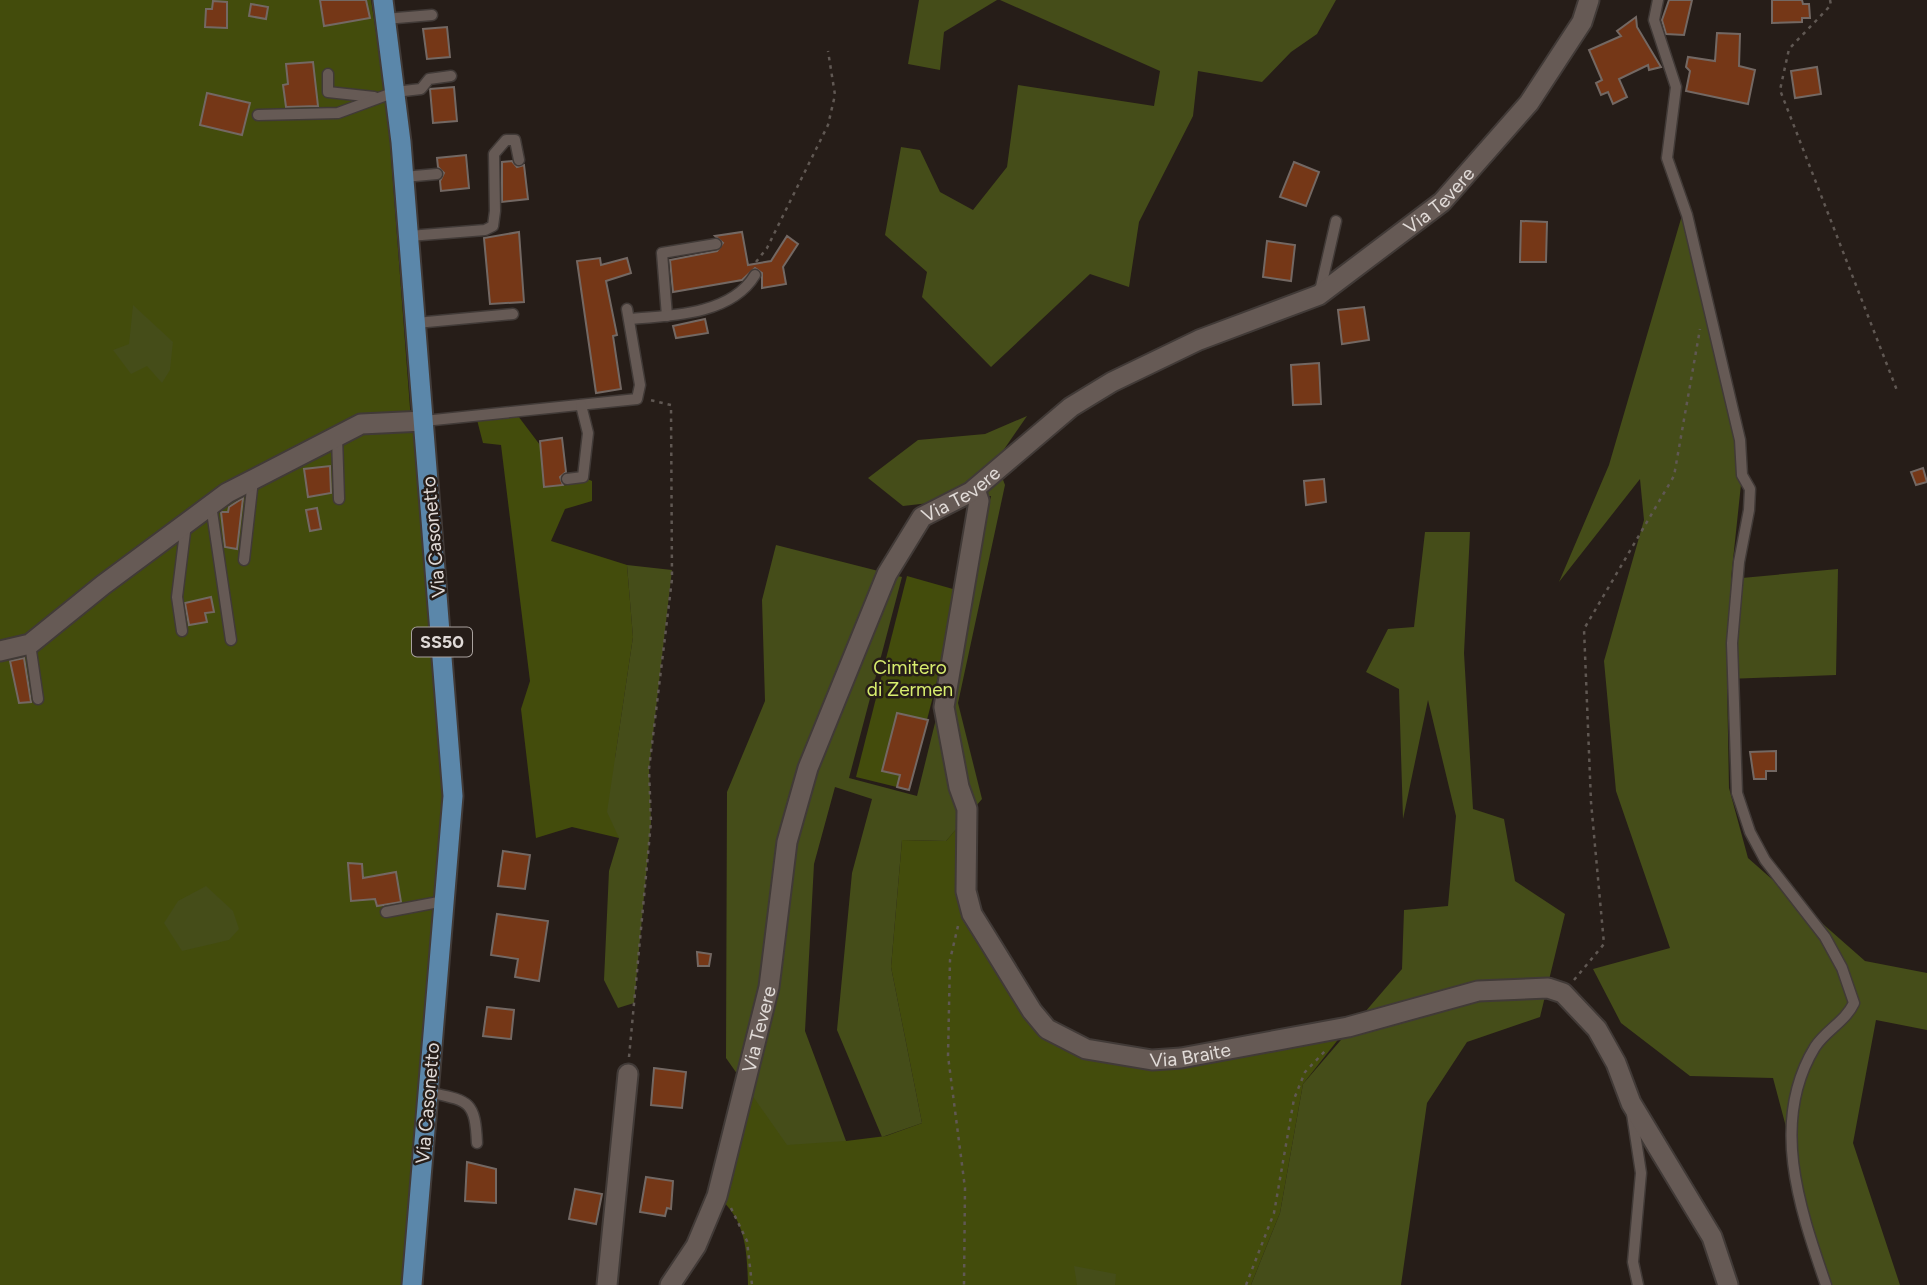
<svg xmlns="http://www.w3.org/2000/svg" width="1927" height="1285" font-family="Figtree,sans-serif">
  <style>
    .green { fill: #434c0c }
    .forest { fill: #454d19 }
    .building { fill: #753717; stroke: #736863; stroke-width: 2 }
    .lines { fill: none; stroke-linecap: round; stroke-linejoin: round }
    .service-casing { stroke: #413a37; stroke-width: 13 }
    .minor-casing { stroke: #413a37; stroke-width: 23 }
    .secondary-casing { stroke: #413a37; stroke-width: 23 }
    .primary-casing { stroke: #413a37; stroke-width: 23 }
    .path { stroke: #605853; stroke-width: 2.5; stroke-dasharray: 3.5 5; stroke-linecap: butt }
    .service { stroke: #665a55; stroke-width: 10 }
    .minor { stroke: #665a55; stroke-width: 19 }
    .secondary { stroke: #665a55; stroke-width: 19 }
    .primary { stroke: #5b87aa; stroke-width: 19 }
    .labels { text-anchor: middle; stroke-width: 5; stroke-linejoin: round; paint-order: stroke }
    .shield { fill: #261d18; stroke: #a9a29e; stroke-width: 2 }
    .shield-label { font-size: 18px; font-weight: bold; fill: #e1dbd8 }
    .street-label { font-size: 19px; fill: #e1dbd8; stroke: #261d18 }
    .park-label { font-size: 19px; fill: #d8ed6e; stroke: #261d18 }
  </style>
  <rect width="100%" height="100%" fill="#261d18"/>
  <g class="green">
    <polygon points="0,0 371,0 387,103 411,421 424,421 448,794 433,912 403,1285 0,1285"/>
    <polygon points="515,412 540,445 544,487 567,485 567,479 583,477 592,481 592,501 565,509 551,541 627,565 633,637 615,759 619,838 572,827 536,838 521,709 530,681 501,445 483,443 476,416"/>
    <polygon points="907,576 960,591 909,790 856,777"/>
    <path d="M967,816l-1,75 81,138 105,31 196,-33 -45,57 -23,129 -29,72h-503c-1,-36 -2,-65 -31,-89l28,-113 101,58 40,-5 36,-13 -31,-156 11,-127 44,1z"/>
  </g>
  <g class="forest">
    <polygon points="919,0 997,0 944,32 940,70 908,64"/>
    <polygon points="1000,0 1336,0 1317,34 1291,52 1262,82 1198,71 1193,116 1139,222 1129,287 1090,274 991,367 922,297 927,272 885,235 901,147 920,150 940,192 973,210 1007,167 1018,85 1154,106 1160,71"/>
    <polygon points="1685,205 1744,456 1731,579 1838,569 1836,675 1727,679 1729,788 1748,858 1865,961 1927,973 1927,1030 1876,1020 1853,1143 1900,1285 1828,1285 1773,1078 1690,1076 1621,1023 1593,969 1670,948 1616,791 1604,661 1644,520 1640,479 1559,582 1609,465"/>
    <polygon points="133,305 173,342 170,370 162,383 147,366 131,374 113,350 129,344"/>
    <polygon points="1027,416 996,461 1005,485 958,703 982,799 946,841 902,840 891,967 922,1123 882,1137 837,1030 852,873 872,799 835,787 814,864 805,1031 846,1141 787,1145 726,1058 727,792 765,701 762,600 776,545 902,577 849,778 917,796 991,496 903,506 868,478 918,440 985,434"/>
    <polygon points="1425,532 1470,532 1464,653 1473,809 1504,819 1515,881 1565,914 1540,1017 1467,1042 1427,1103 1401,1285 1251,1285 1280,1213 1303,1084 1402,969 1404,910 1448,906 1456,816 1428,700 1403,819 1399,689 1366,672 1388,629 1414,627"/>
    <polygon points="627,565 672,570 649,769 651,822 634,1003 618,1008 604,980 609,871 619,838 607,812 633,637"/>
    <polygon points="206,886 233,911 239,929 229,940 182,951 164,923 178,901"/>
    <polygon points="1074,1266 1116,1274 1115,1285 1077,1285"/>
  </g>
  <g class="building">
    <polygon points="320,0 366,0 370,18 324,26"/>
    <polygon points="1669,0 1692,0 1684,35 1666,34 1662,20"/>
    <polygon points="1772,0 1802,0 1803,4 1809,4 1810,18 1802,18 1802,22 1772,23"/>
    <polygon points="213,1 227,2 227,28 205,27 206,9 212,9"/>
    <polygon points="251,4 268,7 266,19 249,16"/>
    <polygon points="1636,17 1637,27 1661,67 1649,70 1648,65 1619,79 1627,97 1613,104 1608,92 1601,95 1596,83 1602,80 1589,50 1621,36 1617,31"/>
    <polygon points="447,27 450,57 427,59 423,29"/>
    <polygon points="1717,33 1740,34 1739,66 1755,70 1748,104 1686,91 1690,71 1686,67 1688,57 1715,61"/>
    <polygon points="313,62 318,106 286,107 283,85 288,84 286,64"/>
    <polygon points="1817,67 1821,94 1795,98 1791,71"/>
    <polygon points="454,87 457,121 433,123 430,89"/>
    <polygon points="207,93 250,103 242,135 200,125"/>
    <polygon points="466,155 469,188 441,191 440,181 444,173 438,167 437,158"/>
    <polygon points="512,161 517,167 524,165 528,199 502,202 502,162"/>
    <polygon points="1294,162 1319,172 1306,206 1280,197"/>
    <polygon points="1521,221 1547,222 1546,262 1520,262"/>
    <polygon points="519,232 524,302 490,304 484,238"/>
    <polygon points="742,232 748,265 771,261 787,236 798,244 783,267 786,284 762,288 762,273 755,268 742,280 673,292 670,260 717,251 723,243 715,236"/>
    <polygon points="1267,241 1295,245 1291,281 1263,277"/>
    <polygon points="600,258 601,265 627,258 631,273 606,281 617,335 613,336 621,389 596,393 577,261"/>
    <polygon points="1364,307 1369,340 1342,344 1338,310"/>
    <polygon points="705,319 708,333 676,338 673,326"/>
    <polygon points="1319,363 1321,404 1293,405 1291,365"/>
    <polygon points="562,438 566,472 560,477 563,485 544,487 540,441"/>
    <polygon points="330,466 331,493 308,497 304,469"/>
    <polygon points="1923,468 1927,482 1916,485 1911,472"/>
    <polygon points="1324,479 1326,502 1306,505 1304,481"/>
    <polygon points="243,498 237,549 225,547 221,512 228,512 229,507"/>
    <polygon points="317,508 321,529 310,531 306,510"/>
    <polygon points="211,597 214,612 205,613 207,622 189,625 185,603"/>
    <polygon points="24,658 31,702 19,703 10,661"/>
    <polygon points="897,713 928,720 909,790 897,787 900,775 882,771"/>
    <polygon points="1776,751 1776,771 1766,771 1766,779 1754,779 1750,752"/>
    <polygon points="503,851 530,855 525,889 498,886"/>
    <polygon points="348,863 362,864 363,878 396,872 401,902 377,906 375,899 351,901"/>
    <polygon points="497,914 548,921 539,981 515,977 518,959 491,955"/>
    <polygon points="697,952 711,954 709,966 698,966"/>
    <polygon points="487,1007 514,1010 511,1039 483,1036"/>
    <polygon points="654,1068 686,1072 682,1108 651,1105"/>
    <polygon points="467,1162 496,1169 496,1203 465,1201"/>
    <polygon points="646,1177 673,1181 671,1209 667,1208 665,1216 640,1212"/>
    <polygon points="575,1189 602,1194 596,1224 569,1219"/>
  </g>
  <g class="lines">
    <g class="service-casing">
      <g id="service">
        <path d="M1658,0l-4,20 22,67 -9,71 20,57 53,225 2,35 8,14 -1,21 -10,52 -7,81 5,150 13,39 15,28 60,77 17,31 12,35c-9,19 -28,27 -39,44 -46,75 -15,162 11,238"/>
        <polyline points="385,19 432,15"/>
        <polyline points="328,74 328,92 374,97"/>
        <polyline points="258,115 338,113 395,92 421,89 429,79 451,76"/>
        <polyline points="404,177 437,174"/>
        <polyline points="409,236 485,230 493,226 495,211 494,154 506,140 515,140 519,160"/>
        <polyline points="1320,291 1336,221"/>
        <polyline points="667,316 662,253 716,244"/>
        <path d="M629,319c41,-3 102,-4 126,-44"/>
        <polyline points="416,323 513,314"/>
        <polyline points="424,421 637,399 640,385 627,309"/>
        <polyline points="337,437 339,499"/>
        <polyline points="567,479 583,477 588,433 581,405"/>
        <polyline points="211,505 231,640"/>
        <polyline points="244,560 253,480"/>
        <polyline points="182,631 177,597 186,524"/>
        <polyline points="30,644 38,699"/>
        <polyline points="386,912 444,901"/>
        <path d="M428,1092c41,9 47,8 49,51"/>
        <polyline points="1632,1114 1641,1173 1633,1262 1638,1285"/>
      </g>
    </g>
    <g class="minor-casing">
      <g id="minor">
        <path id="s1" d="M975,489l4,12 -35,206 15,80 8,22 -1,82 6,23 15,24 45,73 15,18 39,20 66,11 29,-2 167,-31 130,-36 70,-3 15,5 34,36 19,34 15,40 81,134 16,48"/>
        <polyline points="0,651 30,644 103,585 227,493 361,424 424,421"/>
        <polyline points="607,1285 628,1074"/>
      </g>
    </g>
    <g class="secondary-casing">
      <g id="secondary">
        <path id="s2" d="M670,1285l26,-39 21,-50 52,-209 18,-145 21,-74 79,-194 35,-57 49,-25 100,-85 41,-25 87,-42 120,-45 123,-93 87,-99 53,-81 7,-22"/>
      </g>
    </g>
    <g class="primary-casing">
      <polyline id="primary" points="383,0 401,142 453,796 412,1285"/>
    </g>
    <g class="path">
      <polyline points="1830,0 1831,5 1789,49 1780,90 1898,393"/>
      <polyline points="756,262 767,248 828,125 835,95 828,51"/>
      <polyline points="958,926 950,960 948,1056 965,1188 964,1285"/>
      <polyline points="1574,980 1604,944 1591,802 1584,629 1674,476 1700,329"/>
      <polyline points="629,1057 651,822 649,769 672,579 671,405 650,400"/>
      <polyline points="731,1208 747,1241 752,1285"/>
      <polyline points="1246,1285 1274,1213 1294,1099 1305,1072 1326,1050"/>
    </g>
    <use href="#service" class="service"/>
    <use href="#minor" class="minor"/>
    <use href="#secondary" class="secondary"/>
    <use href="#primary" class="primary"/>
  </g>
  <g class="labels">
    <rect class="shield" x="412" y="627.5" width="60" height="29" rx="5"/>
    <g class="shield-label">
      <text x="442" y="648">SS50</text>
    </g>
    <g class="street-label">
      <text dy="7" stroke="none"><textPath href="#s2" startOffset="1428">Via Tevere</textPath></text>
      <text dy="7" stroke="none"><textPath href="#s2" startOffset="861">Via Tevere</textPath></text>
      <text transform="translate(433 537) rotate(-95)" y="7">Via Casonetto</text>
      <text dy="7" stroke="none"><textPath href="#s2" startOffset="273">Via Tevere</textPath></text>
      <text dy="7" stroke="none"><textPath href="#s1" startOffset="719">Via Braite</textPath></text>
      <text transform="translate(427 1103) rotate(-85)" y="7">Via Casonetto</text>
    </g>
    <g class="park-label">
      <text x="910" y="674">Cimitero<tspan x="910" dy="22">di Zermen</tspan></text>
    </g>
  </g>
</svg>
